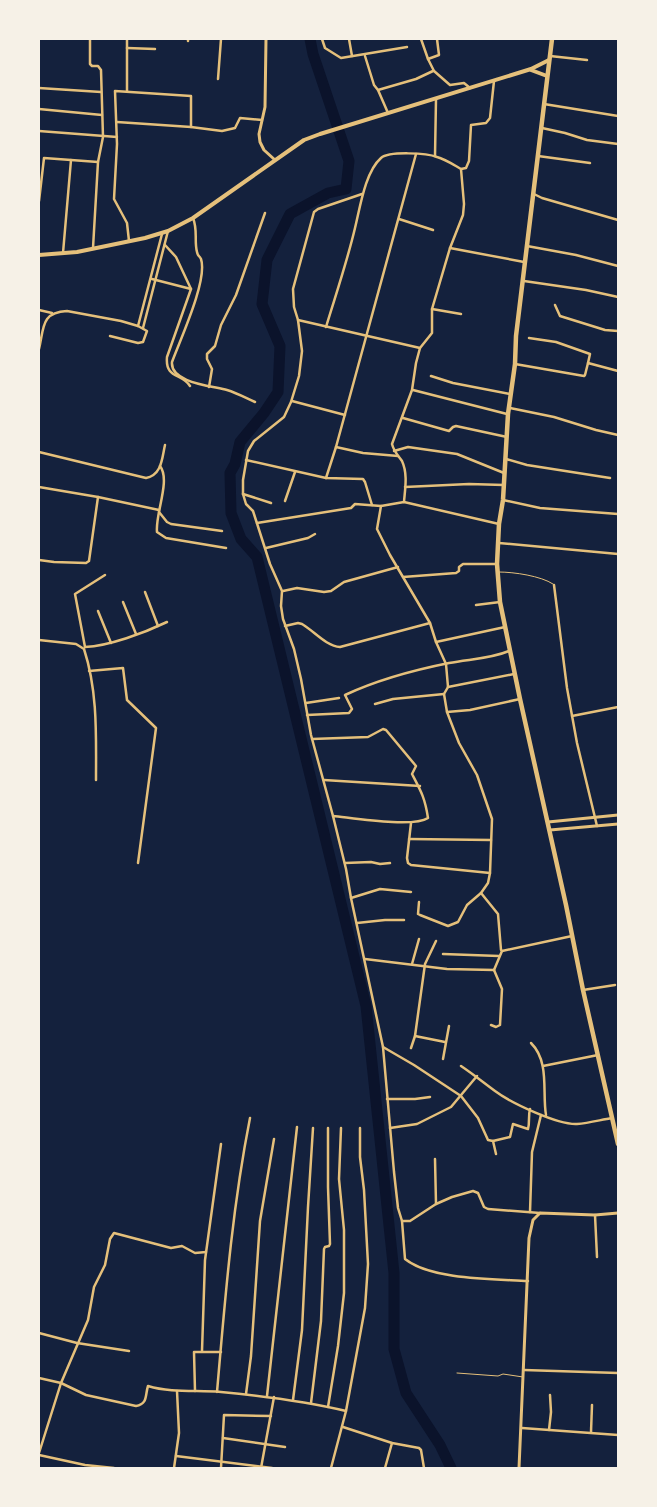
<svg xmlns="http://www.w3.org/2000/svg" width="657" height="1507" font-family="Inter,sans-serif">
  <style>
    .lines { fill: none; stroke-linecap: round; stroke-linejoin: round }
    .river { stroke: #0b132b; stroke-width: 11 }
    .service { stroke: #e5c07b; stroke-width: 1 }
    .minor { stroke: #e5c07b; stroke-width: 2.5 }
    .tertiary { stroke: #e5c07b; stroke-width: 3 }
    .secondary { stroke: #e5c07b; stroke-width: 4 }
    .trunk { stroke: #e5c07b; stroke-width: 4.5 }
  </style>
  <rect width="100%" height="100%" fill="#14213d"/>
  <g class="lines">
    <polyline class="river" points="310,39 313,54 349,161 346,189 328,193 290,214 267,260 262,304 280,346 278,392 264,413 240,442 235,464 230,473 231,513 241,539 257,557 366,1006 394,1273 394,1349 406,1393 440,1445 451,1468"/>
    <g class="service">
      <path d="M499,572c15,0 42,4 54,12"/>
      <polyline points="457,1373 498,1376 503,1374 523,1377"/>
    </g>
    <g class="minor">
      <polyline points="90,39 90,64 92,66 98,66 101,70 103,137 98,162 93,248"/>
      <polyline points="127,39 127,91"/>
      <polyline points="188,39 188,41"/>
      <polyline points="322,39 325,48 341,58 407,47"/>
      <polyline points="349,39 352,56"/>
      <polyline points="421,39 428,59 434,71 450,85 464,83 470,88"/>
      <polyline points="127,48 155,49"/>
      <polyline points="365,56 374,85 378,90 388,113"/>
      <polyline points="550,56 587,60"/>
      <polyline points="428,59 439,55 437,39"/>
      <polyline points="218,79 221,39"/>
      <polyline points="39,88 101,92"/>
      <polyline points="378,90 416,79 433,71"/>
      <polyline points="544,104 618,116"/>
      <polyline points="39,109 102,115"/>
      <polyline points="117,122 191,127 222,131 235,128 240,118 262,120"/>
      <polyline points="542,128 565,133 587,140 618,144"/>
      <polyline points="39,131 117,137"/>
      <polyline points="435,156 436,99"/>
      <polyline points="538,156 590,163"/>
      <polyline points="461,169 466,168 469,161 471,125 486,123 490,118 494,81"/>
      <polyline points="534,194 542,198 618,220"/>
      <polyline points="39,201 44,158 98,162"/>
      <path d="M193,218c5,12 1,23 4,34 1,5 2,3 4,7 7,21 -21,81 -29,103 -2,21 41,24 55,28 10,3 19,8 28,12"/>
      <polyline points="399,219 433,230"/>
      <polyline points="129,241 127,223 114,199 117,144 115,91 191,96 191,127"/>
      <path d="M165,245l11,12 15,32 -24,68c-2,22 15,16 23,29"/>
      <polyline points="527,246 576,255 618,266"/>
      <polyline points="450,248 524,262"/>
      <polyline points="63,253 71,160"/>
      <polyline points="152,279 191,289"/>
      <polyline points="524,281 586,290 618,297"/>
      <polyline points="555,305 560,316 605,330 618,331"/>
      <polyline points="432,309 461,314"/>
      <polyline points="39,310 52,313"/>
      <polyline points="298,320 420,348"/>
      <polyline points="138,326 162,234"/>
      <path d="M326,327c10,-33 21,-65 29,-99 5,-20 10,-56 26,-70 8,-7 46,-5 56,-1 8,2 17,8 24,12l3,35 -1,11 -13,33 -18,61v24l-12,15 -4,15 -4,27 -20,54c2,8 6,11 10,17 6,13 3,28 2,41"/>
      <polyline points="143,328 168,231"/>
      <polyline points="529,338 556,342 590,354 588,363"/>
      <path d="M39,349c5,-21 2,-37 28,-38l54,10 17,5 9,5 -4,11 -5,1 -28,-7"/>
      <polyline points="515,364 584,376 585,375 588,363 618,371"/>
      <polyline points="431,376 453,383 510,394"/>
      <polyline points="209,387 212,369 207,359 207,354 215,346 221,325 236,295 265,213"/>
      <polyline points="413,390 507,414"/>
      <polyline points="292,401 345,415"/>
      <polyline points="510,408 554,417 596,430 618,435"/>
      <polyline points="403,418 449,431 453,427 456,426 507,437"/>
      <polyline points="336,447 363,453 398,456"/>
      <polyline points="394,451 408,447 457,454 504,473"/>
      <path d="M39,452l107,26c16,-3 16,-20 19,-33"/>
      <polyline points="506,459 527,465 610,478"/>
      <polyline points="246,460 326,478 363,479 365,482 372,505"/>
      <path d="M160,466c11,14 -5,48 -3,66l9,6 60,10"/>
      <polyline points="326,478 336,447 416,154"/>
      <polyline points="39,487 98,497 159,510"/>
      <polyline points="405,487 469,484 504,485"/>
      <polyline points="243,494 271,503"/>
      <polyline points="503,500 540,508 618,514"/>
      <polyline points="285,501 295,472"/>
      <polyline points="381,506 377,529 390,555 430,623 436,642 446,664 448,687 444,694 447,712 459,743 477,775 492,819 490,873 488,883 481,893 467,905 458,922 448,926 420,915 418,914 419,902"/>
      <polyline points="159,512 167,522 171,524 222,531"/>
      <polyline points="257,523 351,508 355,504 381,506 404,502 499,524"/>
      <polyline points="499,543 618,554"/>
      <polyline points="266,548 308,538 315,534"/>
      <polyline points="39,560 54,562 86,563 89,561 98,497"/>
      <polyline points="403,577 456,573 459,571 459,567 463,564 496,564"/>
      <polyline points="554,585 567,688 577,743 597,826"/>
      <polyline points="283,591 297,588 324,592 331,591 344,582 398,567"/>
      <polyline points="145,592 158,626"/>
      <polyline points="123,602 136,634"/>
      <polyline points="476,605 500,602"/>
      <polyline points="98,611 111,643"/>
      <path d="M285,626l13,-3 4,1c12,7 24,22 38,23l90,-24"/>
      <path d="M39,640l37,4 8,5c14,43 12,88 12,131"/>
      <polyline points="436,642 505,627"/>
      <polyline points="85,647 75,594 105,575"/>
      <path d="M85,647c24,-1 59,-14 82,-25"/>
      <polyline points="89,671 123,668 127,700 156,728 138,863"/>
      <polyline points="448,687 514,674"/>
      <polyline points="306,703 339,698"/>
      <polyline points="375,704 393,699 444,694"/>
      <polyline points="447,712 470,710 520,699"/>
      <path d="M307,715l42,-2 3,-4 -7,-14c32,-15 69,-25 104,-32 20,-4 41,-4 60,-12"/>
      <polyline points="572,716 618,707"/>
      <path d="M312,739l56,-2 15,-8 3,1 30,36 -4,8c9,17 13,24 16,44 -15,10 -75,0 -95,-2l13,53 5,29 32,149 11,125 4,36 4,13 3,38c26,21 90,20 123,22"/>
      <polyline points="324,780 420,786"/>
      <polyline points="333,816 311,735 301,679 294,649 283,619 281,606 282,591 270,564 253,511 246,504 243,494 243,480 248,451 254,441 284,417 291,402 299,376 302,351 298,320 294,307 293,289 314,212 318,209 362,194"/>
      <polyline points="411,823 407,858 408,863 411,865 490,873"/>
      <polyline points="409,839 491,840"/>
      <polyline points="345,863 371,862 380,864 390,863"/>
      <polyline points="481,893 498,914 501,950"/>
      <polyline points="351,898 380,889 411,892"/>
      <polyline points="357,923 385,920 404,920"/>
      <polyline points="502,951 572,936"/>
      <polyline points="443,954 499,956"/>
      <polyline points="365,959 447,969 494,970"/>
      <polyline points="412,964 419,939"/>
      <polyline points="494,970 502,951"/>
      <polyline points="583,990 615,985"/>
      <polyline points="491,1025 496,1027 500,1025 502,989 494,970"/>
      <polyline points="415,1036 445,1042"/>
      <path d="M531,1043c19,19 11,49 15,72"/>
      <polyline points="383,1047 414,1065 461,1096 478,1118 488,1140 493,1141 496,1154"/>
      <polyline points="411,1048 415,1036 425,964 436,941"/>
      <polyline points="443,1059 449,1026"/>
      <path d="M461,1066c12,8 23,17 34,25 16,12 63,34 82,33 12,-1 23,-4 35,-6"/>
      <polyline points="543,1066 598,1055"/>
      <polyline points="387,1099 415,1099 430,1097"/>
      <polyline points="390,1128 417,1124 451,1107 477,1076"/>
      <path d="M493,1141l17,-4 3,-13 15,5c2,-7 0,-13 2,-20"/>
      <polyline points="435,1159 436,1204"/>
      <polyline points="530,1212 532,1152 541,1115"/>
      <polyline points="595,1215 597,1257"/>
      <polyline points="402,1221 410,1221 436,1204 452,1197 473,1191 478,1193 484,1207 488,1209 540,1213"/>
      <polyline points="39,1333 77,1343 129,1351"/>
      <polyline points="202,1351 205,1260 221,1144"/>
      <polyline points="524,1370 618,1373"/>
      <path d="M39,1378l22,5 25,12 50,11c12,-2 9,-11 12,-20 23,7 49,4 73,6 42,4 83,9 125,19"/>
      <polyline points="195,1391 194,1352 221,1352"/>
      <path d="M217,1392c8,-92 15,-183 33,-274"/>
      <polyline points="246,1394 251,1356 260,1221 274,1139"/>
      <polyline points="267,1396 297,1127"/>
      <polyline points="293,1400 302,1330 308,1207 313,1128"/>
      <polyline points="311,1403 321,1321 324,1249 325,1247 329,1246 330,1244 328,1187 328,1128"/>
      <polyline points="328,1407 338,1346 344,1293 344,1230 339,1179 341,1128"/>
      <polyline points="343,1427 392,1443 419,1448 421,1450 424,1468"/>
      <polyline points="522,1428 618,1435"/>
      <polyline points="549,1430 551,1412 550,1395"/>
      <polyline points="591,1432 592,1405"/>
      <polyline points="223,1438 285,1447"/>
      <polyline points="39,1453 61,1383 88,1320 94,1287 105,1265 110,1239 114,1233 171,1248 182,1246 195,1253 206,1252"/>
      <polyline points="39,1455 85,1465 114,1468"/>
      <polyline points="176,1456 272,1468"/>
      <polyline points="174,1468 179,1433 177,1391"/>
      <polyline points="221,1468 224,1415 271,1416"/>
      <polyline points="261,1468 274,1397"/>
      <polyline points="331,1468 346,1411 365,1308 368,1264 364,1190 360,1157 360,1128"/>
      <polyline points="385,1468 392,1443"/>
    </g>
    <g class="tertiary">
      <polyline points="266,39 265,107 259,134 260,142 264,150 275,160"/>
      <polyline points="548,822 618,815"/>
      <polyline points="550,830 618,824"/>
      <polyline points="519,1468 529,1238 533,1220 540,1213 595,1215 618,1213"/>
    </g>
    <g class="secondary">
      <polyline points="531,70 547,76"/>
      <polyline points="39,255 77,252 145,238 168,231 193,218 304,140 320,134 531,69 549,60"/>
    </g>
    <polyline class="trunk" points="552,39 516,336 515,364 508,414 503,500 499,524 497,564 500,602 520,699 566,905 583,990 618,1144"/>
  </g>
  <rect width="657" height="1507" fill="none" stroke="#f6f1e7" stroke-width="80"/>
</svg>
